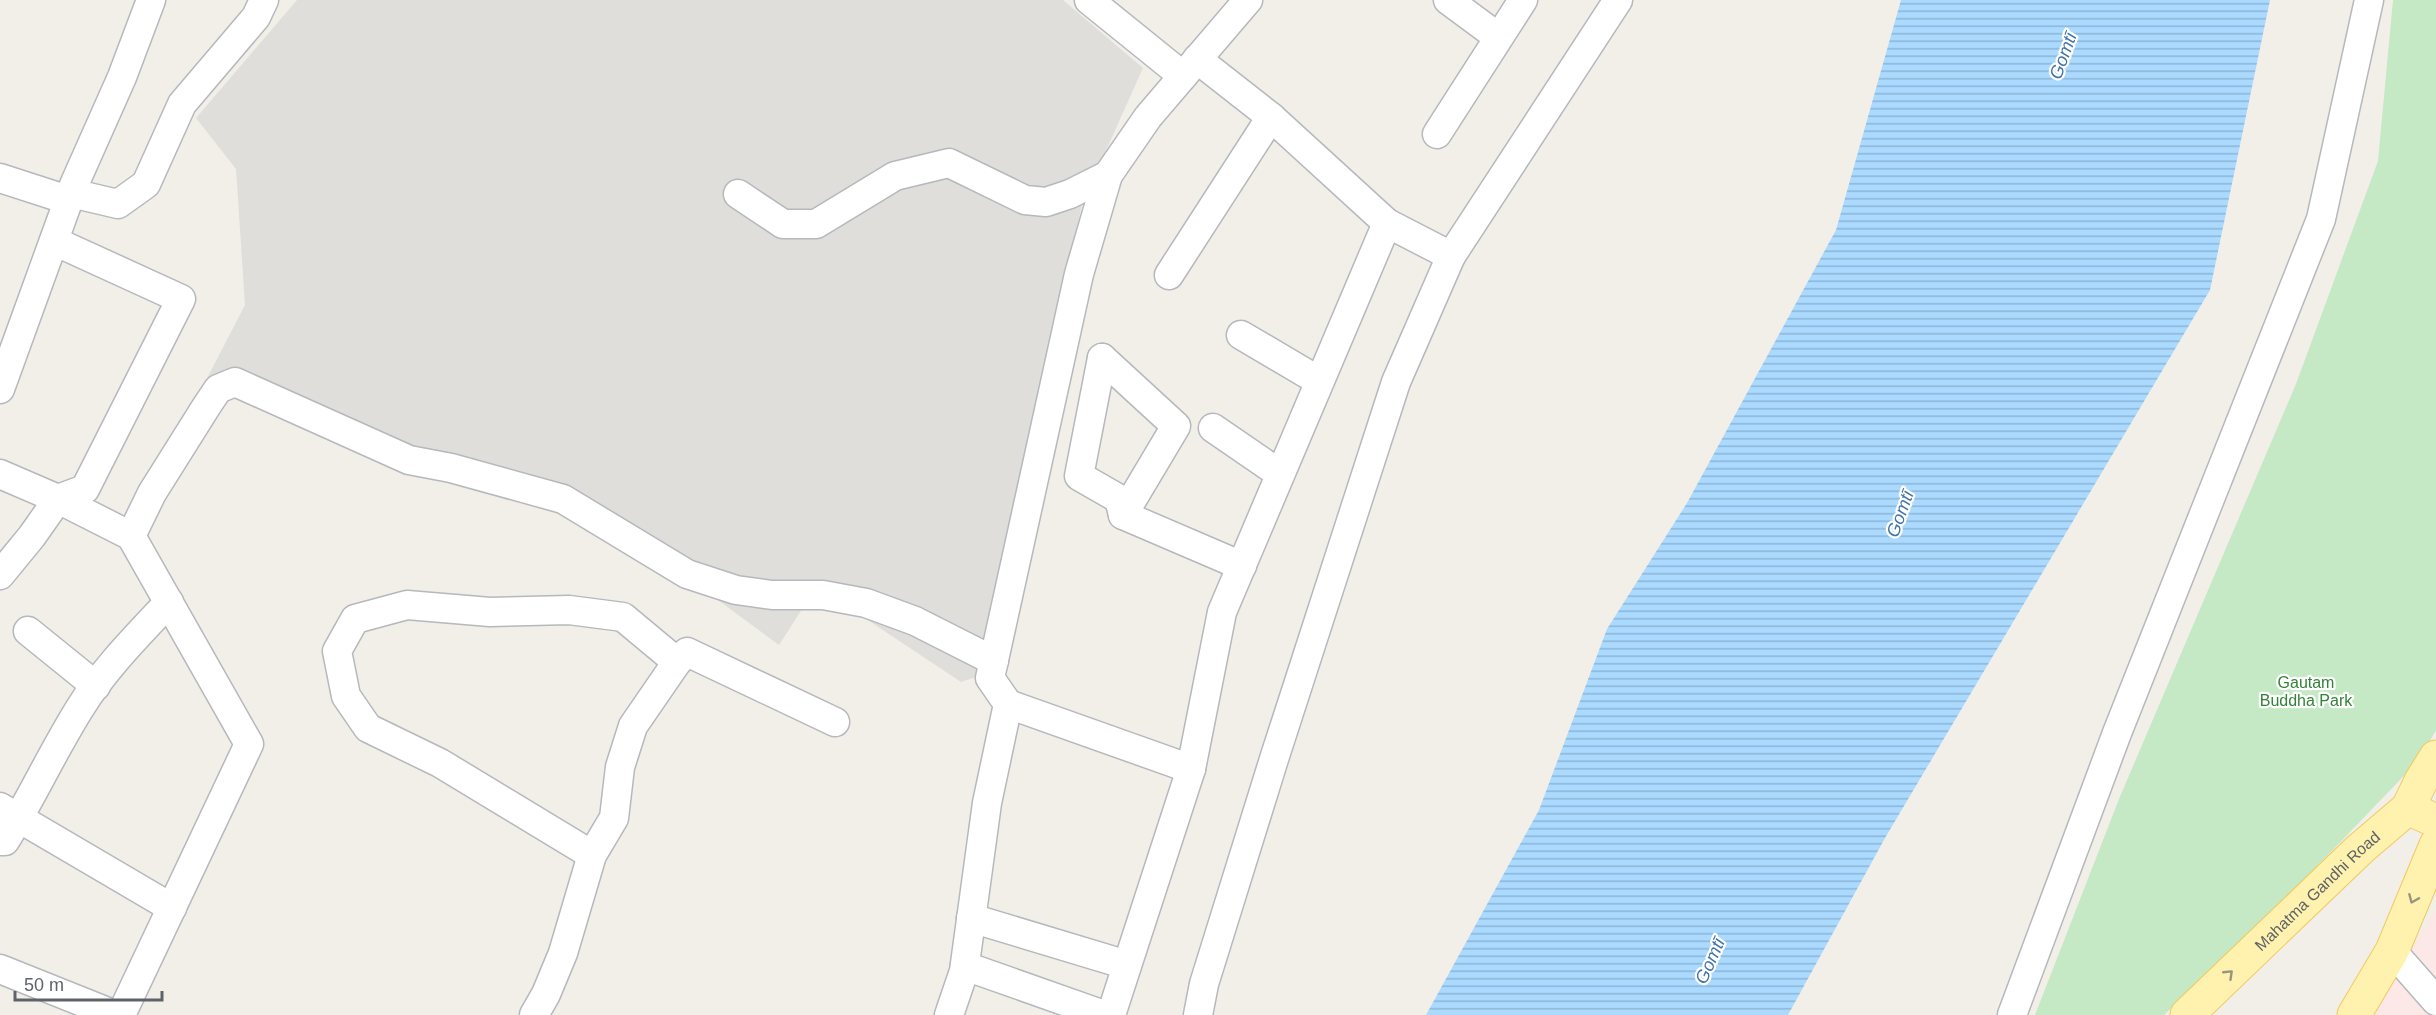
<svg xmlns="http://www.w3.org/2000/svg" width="2436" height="1015" font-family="Arial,sans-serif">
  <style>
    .industrial { fill: #e0deda }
    .medical { fill: #fce8e6 }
    .park { fill: #c5e8c5 }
    .water { fill: url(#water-rules) }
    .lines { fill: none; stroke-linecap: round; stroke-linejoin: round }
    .minor-casing { stroke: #b5b8bc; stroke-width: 31 }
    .major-casing { stroke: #f2c960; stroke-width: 35 }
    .minor { stroke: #fff; stroke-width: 28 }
    .major { stroke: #fff2af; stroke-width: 33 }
    .oneway { stroke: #979581 }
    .labels { text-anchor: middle; stroke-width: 4.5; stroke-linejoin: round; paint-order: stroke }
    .park-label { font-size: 16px; fill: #348238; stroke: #fff }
    .street-label { font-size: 16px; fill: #5f6368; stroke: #fff }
    .water-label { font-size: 18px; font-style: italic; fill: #4174aa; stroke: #fff }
  </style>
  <defs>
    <pattern id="water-rules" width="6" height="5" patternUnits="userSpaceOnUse" patternTransform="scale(1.5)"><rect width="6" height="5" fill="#aadaff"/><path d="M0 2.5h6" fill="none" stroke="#8eb4d2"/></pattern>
  </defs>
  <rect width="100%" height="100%" fill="#f1efe8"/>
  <polygon class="industrial" points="297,0 1063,0 1143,68 1082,204 982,675 961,682 830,595 815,589 779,645 657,555 558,505 268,394 202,388 245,305 236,169 196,118"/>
  <polygon class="medical" points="2436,911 2436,1015 2365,1015 2382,990"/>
  <polygon class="park" points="2393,0 2436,0 2436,730 2419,760 2282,903 2164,1015 2035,1015 2119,799 2296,384 2378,161"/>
  <polygon class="water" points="1901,0 2270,0 2210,290 1885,838 1788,1015 1426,1015 1539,810 1607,629 1687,503 1836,230"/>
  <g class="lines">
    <g class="minor-casing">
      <g id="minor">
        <polyline points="1089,0 1183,76"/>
        <polyline points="1448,0 1498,37"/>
        <polyline points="1437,134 1523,0"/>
        <polyline points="0,178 68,200"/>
        <polyline points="71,193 118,204 146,184 182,104 256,17 264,0"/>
        <polyline points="738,194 783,224 816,224 895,176 949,163 1025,200 1046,202 1070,194 1108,175"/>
        <polyline points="1451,256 1618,0"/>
        <polyline points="1169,275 1271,117"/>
        <polyline points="1241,335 1319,381"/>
        <polyline points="1102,358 1079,476 1119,499 1123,515 1242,566"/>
        <polyline points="1102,358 1176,426 1123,515"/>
        <polyline points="0,389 74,185 122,77 151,0"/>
        <polyline points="1213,428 1280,474"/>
        <polyline points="0,474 58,499 131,536 249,744 121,1015"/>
        <polyline points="131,536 152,493 206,407 218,389 235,382 409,460 451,468 563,499 687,574 736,590 772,595 823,595 866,603 915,621 994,661"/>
        <polyline points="0,575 32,536 58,499 85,489 181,299 54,241"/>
        <polyline points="28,631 96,686"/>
        <polyline points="1008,704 1191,769"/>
        <polyline points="0,807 172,908"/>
        <path d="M0,841h5c27,-44 48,-90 75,-133 24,-39 58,-73 89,-106"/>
        <polyline points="592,855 440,763 368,728 346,696 337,651 355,619 407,605 490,612 569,610 623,617 677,662"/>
        <polyline points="971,918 1127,965"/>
        <polyline points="2392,951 2436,1001"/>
        <polyline points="965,966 1104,1015"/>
        <polyline points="0,969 115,1015"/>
        <polyline points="534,1015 546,994 563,953 592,855 614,818 620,767 633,726 677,662 687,652 835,722"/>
        <polyline points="949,1015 964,971 987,803 1008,704 990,678 1079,274 1108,175 1148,117 1248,0"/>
        <polyline points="1111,1015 1191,769 1222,612 1387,223 1271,117 1197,59"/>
        <polyline points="1198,1015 1204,984 1274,759 1396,382 1451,256 1387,223"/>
        <polyline points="2012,1015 2117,733 2321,219 2369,0"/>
      </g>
    </g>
    <g class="major-casing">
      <g id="major">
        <polyline points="2408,808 2436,821"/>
        <path id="s1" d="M2187,1015l173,-166 48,-41 13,-27 15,-24"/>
        <polyline points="2354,1015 2392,951 2436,845"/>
      </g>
    </g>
    <use href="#minor" class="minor"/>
    <use href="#major" class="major"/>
  </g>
  <defs><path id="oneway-chevron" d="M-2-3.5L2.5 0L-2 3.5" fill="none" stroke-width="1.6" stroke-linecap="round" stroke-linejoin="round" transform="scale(1.5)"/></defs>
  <g class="oneway">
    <use href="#oneway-chevron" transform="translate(2413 899) rotate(113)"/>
    <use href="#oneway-chevron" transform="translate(2229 974) rotate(-44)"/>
  </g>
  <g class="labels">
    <g class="park-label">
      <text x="2306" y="688">Gautam<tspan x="2306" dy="18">Buddha Park</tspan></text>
    </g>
    <g class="street-label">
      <text dy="6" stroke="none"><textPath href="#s1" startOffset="180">Mahatma Gandhi Road</textPath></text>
    </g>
    <g class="water-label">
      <text transform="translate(2063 56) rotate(-70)" y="6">Gomtī</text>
      <text transform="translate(1900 514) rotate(-70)" y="6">Gomtī</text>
      <text transform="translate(1710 961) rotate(-66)" y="6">Gomtī</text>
    </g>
  </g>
  <path d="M15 991v9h147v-9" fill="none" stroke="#5f6368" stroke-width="3"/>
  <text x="24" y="991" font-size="18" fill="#5f6368" stroke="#ffffff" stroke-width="4.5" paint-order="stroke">50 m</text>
</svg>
